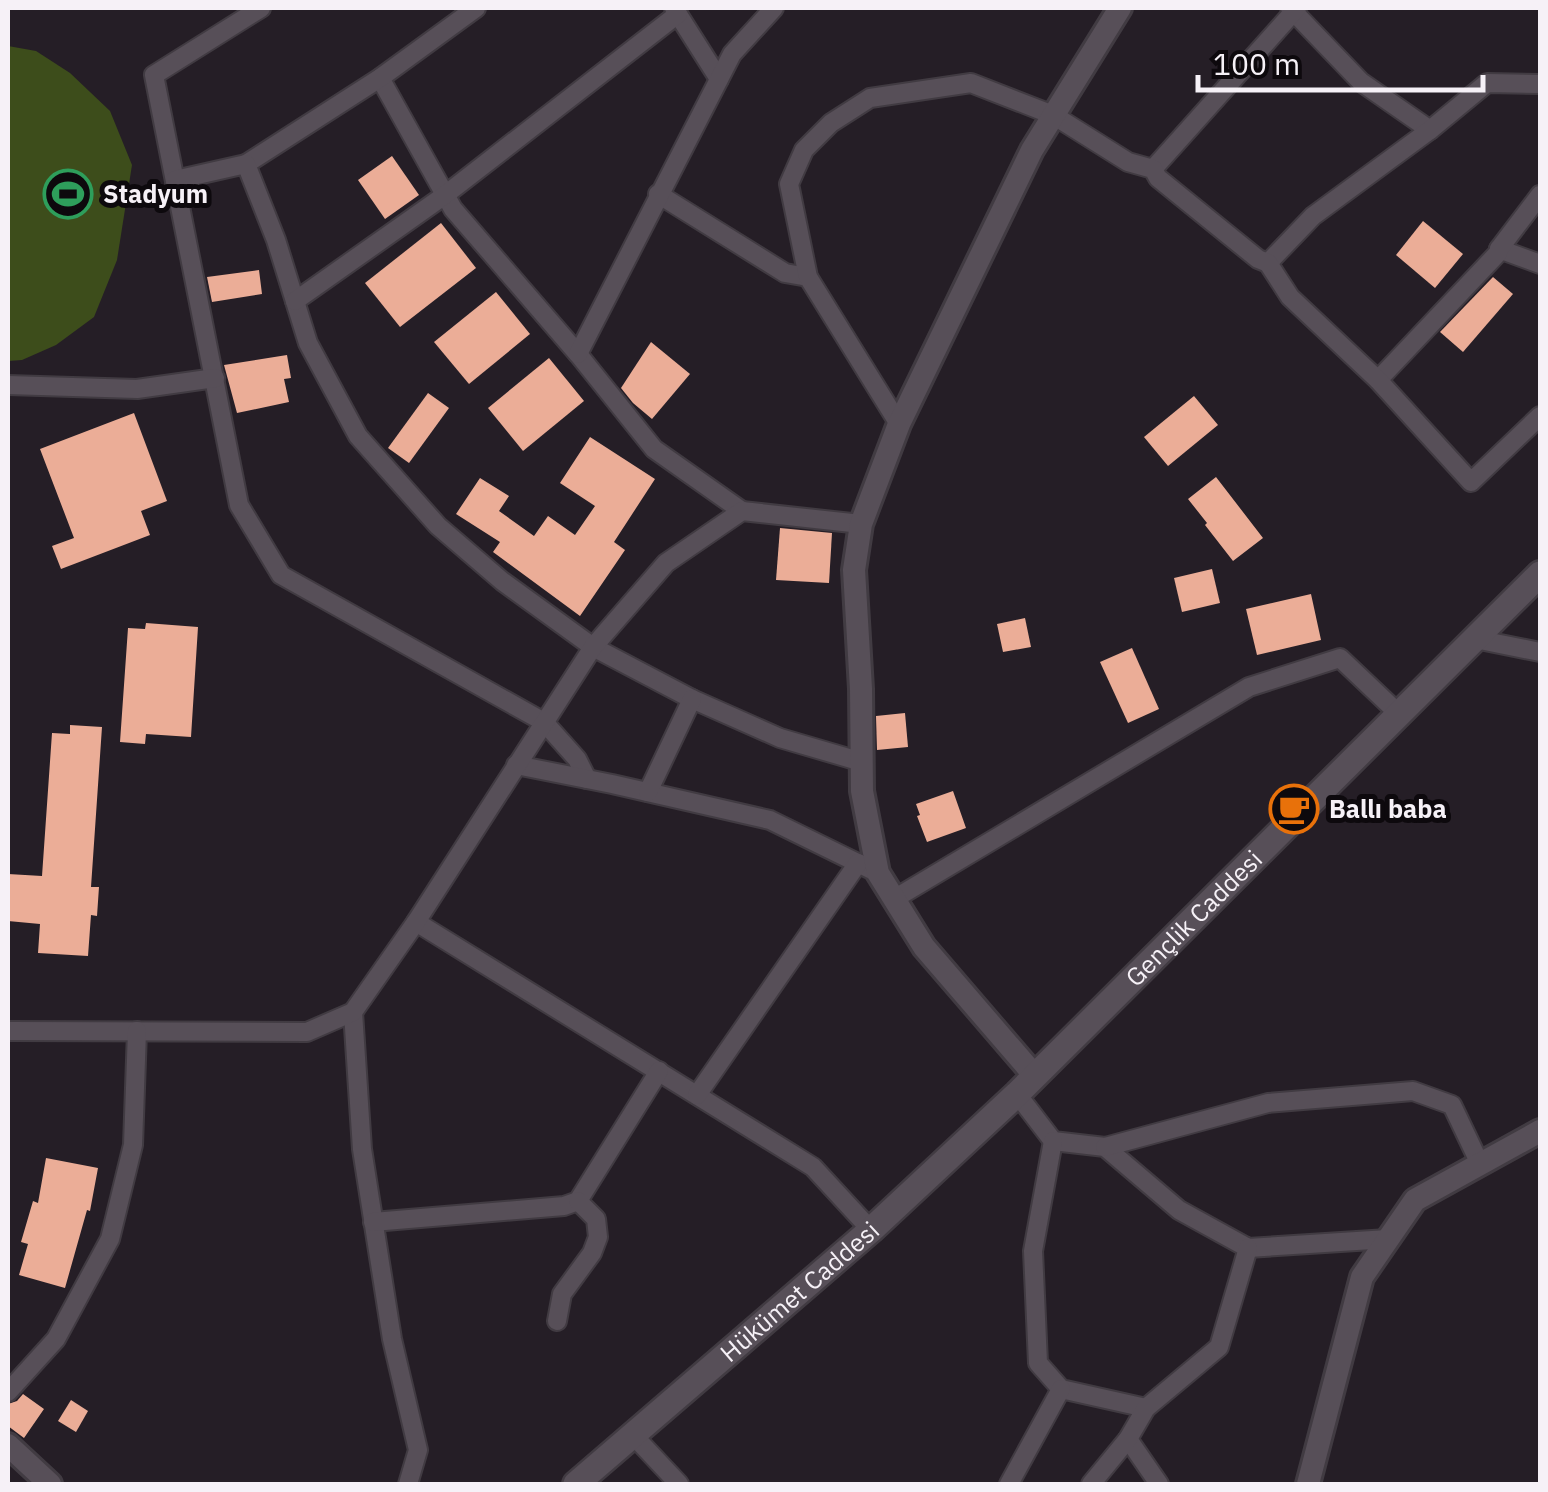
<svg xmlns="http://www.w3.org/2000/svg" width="1548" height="1492" font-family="'IBM Plex Sans',sans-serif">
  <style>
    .green { fill: #3d4d1b }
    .building { fill: #ebad97 }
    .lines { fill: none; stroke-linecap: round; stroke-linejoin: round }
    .minor-casing { stroke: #413b42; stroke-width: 22 }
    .tertiary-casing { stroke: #413b42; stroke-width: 28 }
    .secondary-casing { stroke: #413b42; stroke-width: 30 }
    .minor { stroke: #574f58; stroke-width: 18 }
    .tertiary { stroke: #574f58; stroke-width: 22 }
    .secondary { stroke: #574f58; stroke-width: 25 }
    .labels { text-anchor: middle; stroke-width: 10; stroke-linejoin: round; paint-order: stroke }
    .poi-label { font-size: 25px; font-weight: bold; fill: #f6f1f7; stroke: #0d090d; text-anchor: start }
    .street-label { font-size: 25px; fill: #f6f1f7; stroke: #0d090d }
  </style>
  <rect width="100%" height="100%" fill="#251e26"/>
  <polygon class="green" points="8,46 36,51 70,73 110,111 132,165 117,260 94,317 56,345 22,360 8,361"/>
  <g class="building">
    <polygon points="392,156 419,195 385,219 358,180"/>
    <polygon points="1423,221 1463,254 1435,288 1396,255"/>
    <polygon points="441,223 476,268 400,327 365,283"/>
    <polygon points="259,270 262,294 212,302 207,277"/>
    <polygon points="1493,277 1513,294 1463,352 1440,332"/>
    <polygon points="496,292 530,334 469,384 434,342"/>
    <polygon points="651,342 690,374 652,419 633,403 621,388"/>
    <polygon points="287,355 291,378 284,379 289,402 237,413 224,365"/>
    <polygon points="549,358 584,401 523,451 488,408"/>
    <polygon points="428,393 449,408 409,463 388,448"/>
    <polygon points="1194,396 1218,425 1168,466 1144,437"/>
    <polygon points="134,413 167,501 141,511 150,535 61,569 52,546 74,538 40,449"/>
    <polygon points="590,437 655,479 614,542 625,550 580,616 493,552 500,542 456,514 480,478 509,496 499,511 534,536 548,516 575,535 595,506 560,483"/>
    <polygon points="1216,477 1263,538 1233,561 1205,525 1207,523 1188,499"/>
    <polygon points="780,528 832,533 829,583 776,580"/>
    <polygon points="1212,569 1220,603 1182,612 1174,578"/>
    <polygon points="1311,594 1321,640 1257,655 1246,609"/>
    <polygon points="1025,618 1031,647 1003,652 997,624"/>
    <polygon points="146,623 198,627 191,737 146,734 145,744 120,742 128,628 145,629"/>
    <polygon points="1132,648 1159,709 1128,723 1100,662"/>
    <polygon points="905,713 908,747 877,750 876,716"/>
    <polygon points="70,725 102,727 91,887 99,887 97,916 91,915 88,956 38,953 40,924 8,921 8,874 42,876 52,733 70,734"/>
    <polygon points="953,791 966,828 927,842 917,816 920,815 916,804"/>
    <polygon points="46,1158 98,1168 90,1211 87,1210 65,1288 19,1275 28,1244 21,1242 33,1201 38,1203"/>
    <polygon points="23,1394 44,1409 24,1438 8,1426 8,1404 17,1401"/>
    <polygon points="71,1400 88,1411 76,1432 58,1421"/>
  </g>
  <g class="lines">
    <g class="minor-casing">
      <g id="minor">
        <polyline points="261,8 154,75 239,505 281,575 544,722 577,759 587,779"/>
        <polyline points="674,8 719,79"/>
        <polyline points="1290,8 1361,82 1430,130"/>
        <polyline points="380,78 453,209 578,354 654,449 742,511"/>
        <polyline points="246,164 380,78 476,8"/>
        <polyline points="1153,169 1297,8"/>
        <polyline points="175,180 246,164 276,240 308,343 358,436 438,526 502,581 593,647 692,699 780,738 862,762"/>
        <polyline points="658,194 785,273 808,277"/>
        <polyline points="1499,249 1540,264"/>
        <polyline points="1268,263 1313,216 1430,130 1487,83 1540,84"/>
        <polyline points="295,301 445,195 678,14"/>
        <polyline points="578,354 732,54 774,8"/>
        <polyline points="1378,380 1498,253 1499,249 1540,195"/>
        <polyline points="8,385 137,389 215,378"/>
        <polyline points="899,424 808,277 789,184 804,150 831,123 870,98 971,83 1053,115 1128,162 1153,169 1158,178 1258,259 1268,263 1290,297 1378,380 1471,482 1540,416"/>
        <polyline points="1475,639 1540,652"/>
        <polyline points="516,765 612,784 770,820 878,873"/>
        <polyline points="648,792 692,699"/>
        <polyline points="894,899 1249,687 1340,658 1399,714"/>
        <polyline points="416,922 813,1167 871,1230"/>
        <polyline points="353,1012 362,1149 392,1339 418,1450 408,1484"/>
        <polyline points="8,1031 307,1032 353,1012 416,922 593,647 666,563 742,511 861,524"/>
        <polyline points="1017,1094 1053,1141 1105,1147 1179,1210 1248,1248 1388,1239"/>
        <polyline points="697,1095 858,863"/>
        <polyline points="1053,1141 1033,1251 1038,1363 1061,1389 1146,1408"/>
        <polyline points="1105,1147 1268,1103 1413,1091 1452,1105 1480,1164"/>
        <polyline points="373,1222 564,1206 578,1201 659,1071"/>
        <polyline points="557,1321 562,1294 592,1253 598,1237 596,1219 578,1201"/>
        <polyline points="8,1392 56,1339 110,1239 133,1145 137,1031"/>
        <polyline points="633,1435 679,1484"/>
        <polyline points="1128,1439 1159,1484"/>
        <polyline points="1009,1484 1061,1389"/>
        <polyline points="1091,1484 1128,1439 1146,1408 1219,1347 1248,1248"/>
      </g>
    </g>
    <g class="tertiary-casing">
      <g id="tertiary">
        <polyline points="1035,1076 924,947 878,873 862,791 861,689 854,570 861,524 899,424 1032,150 1120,8"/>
        <polyline points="8,1445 50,1484"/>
        <polyline points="1308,1484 1362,1277 1415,1200 1540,1131"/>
      </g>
    </g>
    <g class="secondary-casing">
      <g id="secondary">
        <path id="s1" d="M576,1484l295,-254 146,-136 523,-520"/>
      </g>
    </g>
    <use href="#minor" class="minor"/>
    <use href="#tertiary" class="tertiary"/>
    <use href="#secondary" class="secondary"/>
  </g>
  <defs>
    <g id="stadium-ring" transform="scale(2.5)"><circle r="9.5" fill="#0d090d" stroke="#2e9e5b" stroke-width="1.5"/><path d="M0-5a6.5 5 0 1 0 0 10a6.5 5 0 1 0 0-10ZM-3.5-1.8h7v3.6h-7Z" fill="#2e9e5b"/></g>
    <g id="cafe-ring" transform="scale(2.5)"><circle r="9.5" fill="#0d090d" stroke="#e8710a" stroke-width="1.5"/><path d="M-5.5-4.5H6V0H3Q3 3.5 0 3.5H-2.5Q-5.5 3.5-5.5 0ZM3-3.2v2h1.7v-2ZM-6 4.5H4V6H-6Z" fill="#e8710a"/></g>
  </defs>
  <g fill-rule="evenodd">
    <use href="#stadium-ring" x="68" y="194"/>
    <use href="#cafe-ring" x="1294" y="809"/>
  </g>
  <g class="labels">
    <g class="poi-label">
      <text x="103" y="203">Stadyum</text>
      <text x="1329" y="818">Ballı baba</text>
    </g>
    <g class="street-label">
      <text dy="9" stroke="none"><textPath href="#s1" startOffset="838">Gençlik Caddesi</textPath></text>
      <text dy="9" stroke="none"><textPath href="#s1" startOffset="295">Hükümet Caddesi</textPath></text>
    </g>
  </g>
  <rect width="1548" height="1492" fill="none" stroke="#f6f1f7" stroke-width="20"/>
  <path d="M1198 75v15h285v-15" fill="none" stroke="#f6f1f7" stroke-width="5"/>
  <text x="1213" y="75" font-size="30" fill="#f6f1f7" stroke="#0d090d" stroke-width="8" paint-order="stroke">100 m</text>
</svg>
